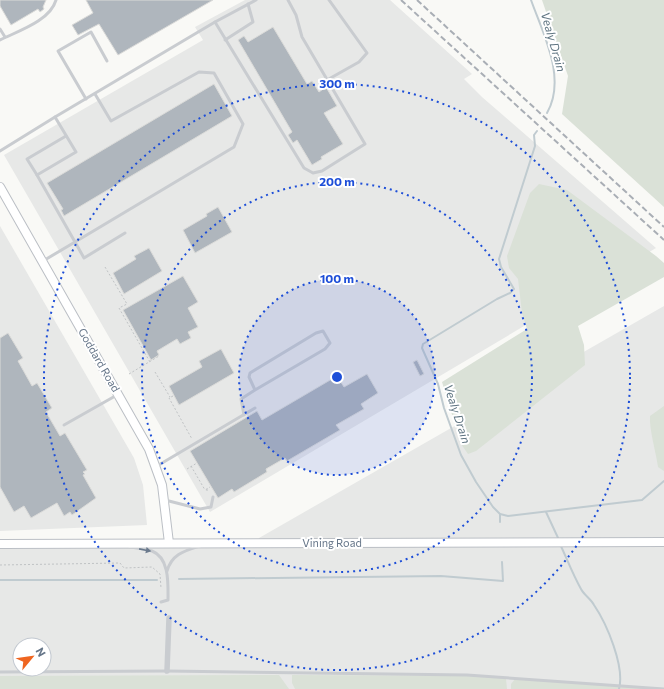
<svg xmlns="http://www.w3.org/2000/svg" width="664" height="689" font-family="Commissioner,sans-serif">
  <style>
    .built { fill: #e7e8e7; fill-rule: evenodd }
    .green { fill: #dae1d7 }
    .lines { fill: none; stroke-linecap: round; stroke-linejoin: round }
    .stream { stroke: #c0cbd0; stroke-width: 2 }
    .building { fill: #afb6bd; stroke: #dbdbd9 }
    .secondary-casing { stroke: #bbbfc5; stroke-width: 10 }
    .path { stroke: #c0c3c5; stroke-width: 1; stroke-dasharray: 2 2; stroke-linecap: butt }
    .service { stroke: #c9ccd0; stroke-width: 3 }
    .minor { stroke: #c9ccd0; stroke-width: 5.5 }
    .secondary { stroke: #fff; stroke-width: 8 }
    .rail { stroke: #a9aeb5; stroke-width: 2; stroke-dasharray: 6 3; stroke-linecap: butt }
    .oneway { fill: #6b7a8d }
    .ring { fill: none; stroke: #1d4ed8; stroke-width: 2; stroke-dasharray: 2 4 }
    .labels { text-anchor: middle; stroke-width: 4; stroke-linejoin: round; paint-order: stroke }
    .street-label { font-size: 11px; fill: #667689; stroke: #fff }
    .water-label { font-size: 12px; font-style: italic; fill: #627784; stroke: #fff }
    .centre { fill: #1d4ed8; stroke: #fff; stroke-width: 2 }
    .ring-label { font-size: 12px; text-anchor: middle; font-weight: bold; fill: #1d4ed8; stroke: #fff; stroke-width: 4; stroke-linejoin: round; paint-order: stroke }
  </style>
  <rect width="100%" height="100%" fill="#f9f9f6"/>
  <g class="built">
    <polygon points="245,0 390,0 472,74 464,79 482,97 656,248 210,512 4,155 203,40 195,27"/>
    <polygon points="0,226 134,458 143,485 147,525 0,531"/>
    <path d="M664,306v383h-664v-140l258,-2 1,-9zM20,645h24v24h-24z"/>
  </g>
  <g class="green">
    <polygon points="542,0 664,0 664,207 562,114 568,76"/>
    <polygon points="539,184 567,190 656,256 664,263 664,277 578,326 584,345 585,365 476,451 468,454 461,444 442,382 527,329 522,313 518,279 509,268 507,256 530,193"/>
    <path d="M664,406v65l-6,-4c-2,-15 -9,-38 -8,-51z"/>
    <polygon points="279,675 289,689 0,689 0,676"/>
    <polygon points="292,675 501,676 506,679 507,689 295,689 292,683"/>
    <polygon points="516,678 664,689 511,689 511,684"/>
  </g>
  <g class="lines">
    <g class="stream">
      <path d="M531,0c12,34 36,78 16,113"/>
      <polyline points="537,131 534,135 535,146 499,259 501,267 514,289 510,293 497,299 423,344 422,348 438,384 444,408 461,455 476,482 493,507 500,514 508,516 642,500 664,481"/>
      <polyline points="546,512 559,540"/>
      <polyline points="500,514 500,522"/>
      <path d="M560,544c7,15 13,31 21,45 3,6 10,10 13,16 13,19 31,62 25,84"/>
      <polyline points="179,579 441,576 503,581 502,562"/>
      <polyline points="0,580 157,580"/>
    </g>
  </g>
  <g class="building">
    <polygon points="0,0 46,0 43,7 44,9 40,12 38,9 11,25 0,6"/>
    <polygon points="86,0 213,0 118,55 99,24 78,35 72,25 93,13"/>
    <polygon points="273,27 307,84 312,81 319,92 326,87 337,106 324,113 343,144 321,157 322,159 312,165 297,140 293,143 288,135 292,132 238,40 244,36 248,42"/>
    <polygon points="214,84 232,116 64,216 61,210 63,209 47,183"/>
    <polygon points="218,207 232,232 195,253 183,230 207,216 206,214"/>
    <polygon points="149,248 162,271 124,294 113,273 136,259 134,256"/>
    <polygon points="183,276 198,302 188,308 198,327 188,332 191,338 180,344 177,339 157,351 159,355 151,360 123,310"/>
    <polygon points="8,333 23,358 18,361 32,386 37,383 52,408 46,412 60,436 65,433 87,470 83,472 85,474 83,475 96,498 72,515 70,512 64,516 57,503 31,518 24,506 14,512 0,487 0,338"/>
    <polygon points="221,349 234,373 179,405 169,386 202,367 199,361"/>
    <polygon points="417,360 424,374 420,376 413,362"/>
    <polygon points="367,374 378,393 361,404 364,409 336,425 340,430 287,461 285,458 266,469 267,472 234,492 232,489 218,498 190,451 257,411 262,420 337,376 344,387"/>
  </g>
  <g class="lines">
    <g class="secondary-casing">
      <g id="secondary">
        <polyline points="0,187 149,449 162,485 169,543"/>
        <polyline points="0,544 664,542"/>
      </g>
    </g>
    <g class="path">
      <polyline points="105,267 127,304 119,308 150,362"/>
      <polyline points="155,372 170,397"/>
      <polyline points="129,374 159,356"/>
      <polyline points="173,396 169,398 192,439"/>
      <polyline points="191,466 205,490"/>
      <polyline points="187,469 197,463"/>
      <polyline points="208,490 205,490 210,487"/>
      <polyline points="0,565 120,563 124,568 152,567 160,574 161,588"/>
    </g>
    <g class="service">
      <polyline points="215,22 304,168 313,173 322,171 365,144 302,37 296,15 288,0"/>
      <polyline points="0,29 5,37"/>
      <path d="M0,40c18,-9 50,-19 56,-40"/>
      <polyline points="225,40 253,22 248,4"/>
      <polyline points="327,80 359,62 367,53 329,0"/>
      <polyline points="95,94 111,121 199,72 214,73 243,124 234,147 75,242 84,258 125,233"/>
      <polyline points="86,99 58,51 91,32 107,61"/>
      <polyline points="55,117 215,22 256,0"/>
      <polyline points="0,151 55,117 76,152 37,175 75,242 43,261"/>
      <polyline points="37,175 27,159 66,136"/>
      <polyline points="244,415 241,399 255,390 325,349 330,343 323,331 316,333 250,373 249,377 255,390"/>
      <polyline points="64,425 117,395"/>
      <polyline points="157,466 255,408"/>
      <polyline points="165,500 200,509 211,507 213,497"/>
      <path d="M130,547c7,1 15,2 22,4 18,7 16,34 16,49l-7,2"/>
      <path d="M167,571c5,-17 17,-20 33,-25"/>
      <polyline points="0,672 167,671 467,675 664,689"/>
    </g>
    <polyline class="minor" points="167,671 169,618"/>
    <use href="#secondary" class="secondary"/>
    <g class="rail">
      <polyline points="401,0 664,240"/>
      <polyline points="417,0 664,227"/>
    </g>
  </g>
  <defs><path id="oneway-solid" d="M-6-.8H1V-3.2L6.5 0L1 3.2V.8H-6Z"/></defs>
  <use class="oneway" href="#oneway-solid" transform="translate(145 550) rotate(11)"/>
  <circle cx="337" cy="377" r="98" fill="#1d4ed8" fill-opacity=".12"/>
  <g class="ring">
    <circle cx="337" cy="377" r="98"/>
    <circle cx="337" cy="377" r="195"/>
    <circle cx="337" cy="377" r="293"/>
  </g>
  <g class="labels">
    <g class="street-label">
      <text transform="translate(99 360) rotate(60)" y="4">Goddard Road</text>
      <text x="332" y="547">Vining Road</text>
    </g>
    <g class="water-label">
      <text transform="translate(553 42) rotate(74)" y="4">Vealy Drain</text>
      <text transform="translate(457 414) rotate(72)" y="4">Vealy Drain</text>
    </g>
  </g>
  <circle cx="337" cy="377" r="6" class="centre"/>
  <g class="ring-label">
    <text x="337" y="88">300 m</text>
    <text x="337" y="186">200 m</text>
    <text x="337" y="283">100 m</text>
  </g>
  <g transform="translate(32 657) rotate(61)"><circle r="19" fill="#ffffff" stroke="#c2c8d0"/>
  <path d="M0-3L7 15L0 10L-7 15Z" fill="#ef6520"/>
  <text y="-6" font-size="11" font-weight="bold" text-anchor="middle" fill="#667689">N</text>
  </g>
</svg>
